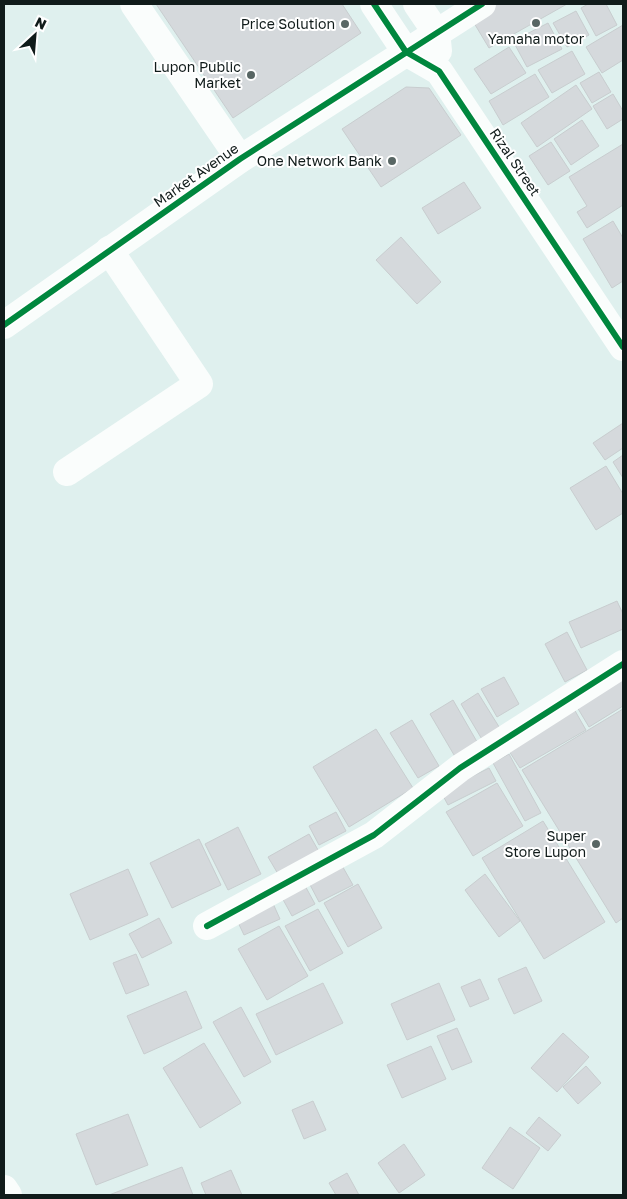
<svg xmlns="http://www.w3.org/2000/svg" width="627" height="1199" font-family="'Golos Text',sans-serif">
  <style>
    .building { fill: #d5d9dc; stroke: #c8cdcf }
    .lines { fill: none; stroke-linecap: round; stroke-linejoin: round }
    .minor { stroke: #fafdfc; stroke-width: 28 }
    .cycleway-casing { stroke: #fff; stroke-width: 9 }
    .cycleway { stroke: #00873e; stroke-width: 6 }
    .poi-dot { fill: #586664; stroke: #fff; stroke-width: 2 }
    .labels { text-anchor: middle; stroke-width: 4; stroke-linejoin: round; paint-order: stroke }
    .poi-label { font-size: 14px; fill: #101b1a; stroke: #fff; text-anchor: end }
    .street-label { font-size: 14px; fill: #101b1a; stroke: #fff }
  </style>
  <rect width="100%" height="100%" fill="#dff0ee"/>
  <g class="building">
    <polygon points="156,4 342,4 361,33 233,118"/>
    <polygon points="497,4 567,4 489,48 471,18"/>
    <polygon points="588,4 606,4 617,25 596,36 581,8"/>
    <polygon points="576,11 589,35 567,47 553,23"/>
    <polygon points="548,23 562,49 527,67 513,41"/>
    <polygon points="623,25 623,60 602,73 586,47"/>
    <polygon points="509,47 526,73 491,94 474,69"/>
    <polygon points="572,51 585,74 552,93 538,70"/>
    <polygon points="599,72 611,92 592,103 580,83"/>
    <polygon points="535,74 549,97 503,125 489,101"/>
    <polygon points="576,85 592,109 537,147 521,123"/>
    <polygon points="406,87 429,88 461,135 381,187 342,129"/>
    <polygon points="613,94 623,111 623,119 607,129 593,106"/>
    <polygon points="582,120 599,146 571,165 554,139"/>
    <polygon points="551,142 570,171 548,185 529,156"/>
    <polygon points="623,144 623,205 587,228 577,212 587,206 569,177"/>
    <polygon points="464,182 481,208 438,234 422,208"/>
    <polygon points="613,221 623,238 623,281 612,288 583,239"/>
    <polygon points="401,237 441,282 417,304 376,260"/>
    <polygon points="623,423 623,448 605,460 593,443"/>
    <polygon points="623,455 623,478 613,462"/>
    <polygon points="606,466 623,494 623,513 596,530 570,488"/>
    <polygon points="617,601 623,614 623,629 581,648 569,622"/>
    <polygon points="567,632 587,670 565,682 545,644"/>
    <polygon points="504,677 519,704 497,717 481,689"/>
    <polygon points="623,679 623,706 589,727 577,707"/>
    <polygon points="478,693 501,730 483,741 461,704"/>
    <polygon points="453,700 480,747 457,760 430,714"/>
    <polygon points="574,709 586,730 520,768 507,748"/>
    <polygon points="623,709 623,918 616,923 522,770"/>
    <polygon points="412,720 439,766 418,778 390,733"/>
    <polygon points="376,729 413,788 349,827 313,767"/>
    <polygon points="509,754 541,813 525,821 493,763"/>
    <polygon points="489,768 496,781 448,805 441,792"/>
    <polygon points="497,783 523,826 473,856 446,812"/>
    <polygon points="336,812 346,831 319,845 309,826"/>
    <polygon points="543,821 605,922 544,959 482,858"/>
    <polygon points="238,827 261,874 228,890 205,844"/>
    <polygon points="309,834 322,857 281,879 268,857"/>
    <polygon points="199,839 221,885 172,908 150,863"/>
    <polygon points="340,862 353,885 319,902 307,879"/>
    <polygon points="128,869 148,915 90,940 70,894"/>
    <polygon points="485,874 520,921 499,937 465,890"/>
    <polygon points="303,882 315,904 292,916 280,894"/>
    <polygon points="358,884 382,928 348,947 324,903"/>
    <polygon points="271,899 280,919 244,935 235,916"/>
    <polygon points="318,909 343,953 310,971 285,926"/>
    <polygon points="159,918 172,943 142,958 129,934"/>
    <polygon points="279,926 308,976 267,1000 238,949"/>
    <polygon points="136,954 149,985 126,994 113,963"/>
    <polygon points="526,967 542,1001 514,1014 498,979"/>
    <polygon points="480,979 489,999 470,1007 461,987"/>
    <polygon points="323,983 343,1023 276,1055 256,1014"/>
    <polygon points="439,983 455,1020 407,1040 391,1004"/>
    <polygon points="186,991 202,1028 144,1054 127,1016"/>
    <polygon points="241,1007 271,1062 244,1077 213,1022"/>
    <polygon points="457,1028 472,1062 452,1070 437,1036"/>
    <polygon points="563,1033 589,1057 557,1092 531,1068"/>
    <polygon points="204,1043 241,1103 200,1128 163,1068"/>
    <polygon points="431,1046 446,1079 402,1098 387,1065"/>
    <polygon points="586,1066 601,1083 578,1104 563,1087"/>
    <polygon points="313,1101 326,1130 304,1139 292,1110"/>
    <polygon points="128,1114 148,1165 96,1185 76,1134"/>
    <polygon points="539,1117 561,1135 548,1151 526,1133"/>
    <polygon points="510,1127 540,1148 513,1189 482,1168"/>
    <polygon points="404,1144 425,1175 399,1193 378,1163"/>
    <polygon points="182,1167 193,1195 109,1195"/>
    <polygon points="231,1170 242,1195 206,1195 201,1183"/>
    <polygon points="347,1173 359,1195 336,1195 329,1183"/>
  </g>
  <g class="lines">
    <g class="minor">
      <polyline points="134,4 240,159"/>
      <polyline points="374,4 406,52 439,71 623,347"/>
      <polyline points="417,4 436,32 438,51"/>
      <polyline points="4,325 240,159 482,4"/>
      <polyline points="67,472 199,384 109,250"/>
      <polyline points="207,926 374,835 460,768 623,664"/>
      <polyline points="4,1189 8,1195"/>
    </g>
    <g class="cycleway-casing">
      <g id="cycleway">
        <polyline points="374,4 406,52 439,71 623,347"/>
        <polyline points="4,325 240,159 482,4"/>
        <polyline points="207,926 374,835 460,768 623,664"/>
      </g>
    </g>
    <use href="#cycleway" class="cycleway"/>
  </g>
  <g class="poi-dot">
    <circle cx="536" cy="23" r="5"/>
    <circle cx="345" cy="24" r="5"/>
    <circle cx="251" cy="75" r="5"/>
    <circle cx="392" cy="161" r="5"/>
    <circle cx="596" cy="844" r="5"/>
  </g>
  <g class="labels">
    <g class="poi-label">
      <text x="335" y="29">Price Solution</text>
      <text x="536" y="44" text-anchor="middle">Yamaha motor</text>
      <text x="241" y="72">Lupon Public<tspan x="241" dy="16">Market</tspan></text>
      <text x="382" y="166">One Network Bank</text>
      <text x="586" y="841">Super<tspan x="586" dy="16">Store Lupon</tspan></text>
    </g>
    <g class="street-label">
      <text transform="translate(515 162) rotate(56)" y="5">Rizal Street</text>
      <text transform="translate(196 175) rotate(-35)" y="5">Market Avenue</text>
    </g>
  </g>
  <rect width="627" height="1199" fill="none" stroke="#101b1a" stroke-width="10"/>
  <g transform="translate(35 35) rotate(26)" stroke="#ffffff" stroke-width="4" paint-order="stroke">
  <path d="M0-4L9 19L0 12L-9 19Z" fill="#101b1a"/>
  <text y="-8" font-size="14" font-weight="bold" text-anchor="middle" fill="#101b1a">N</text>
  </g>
</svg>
